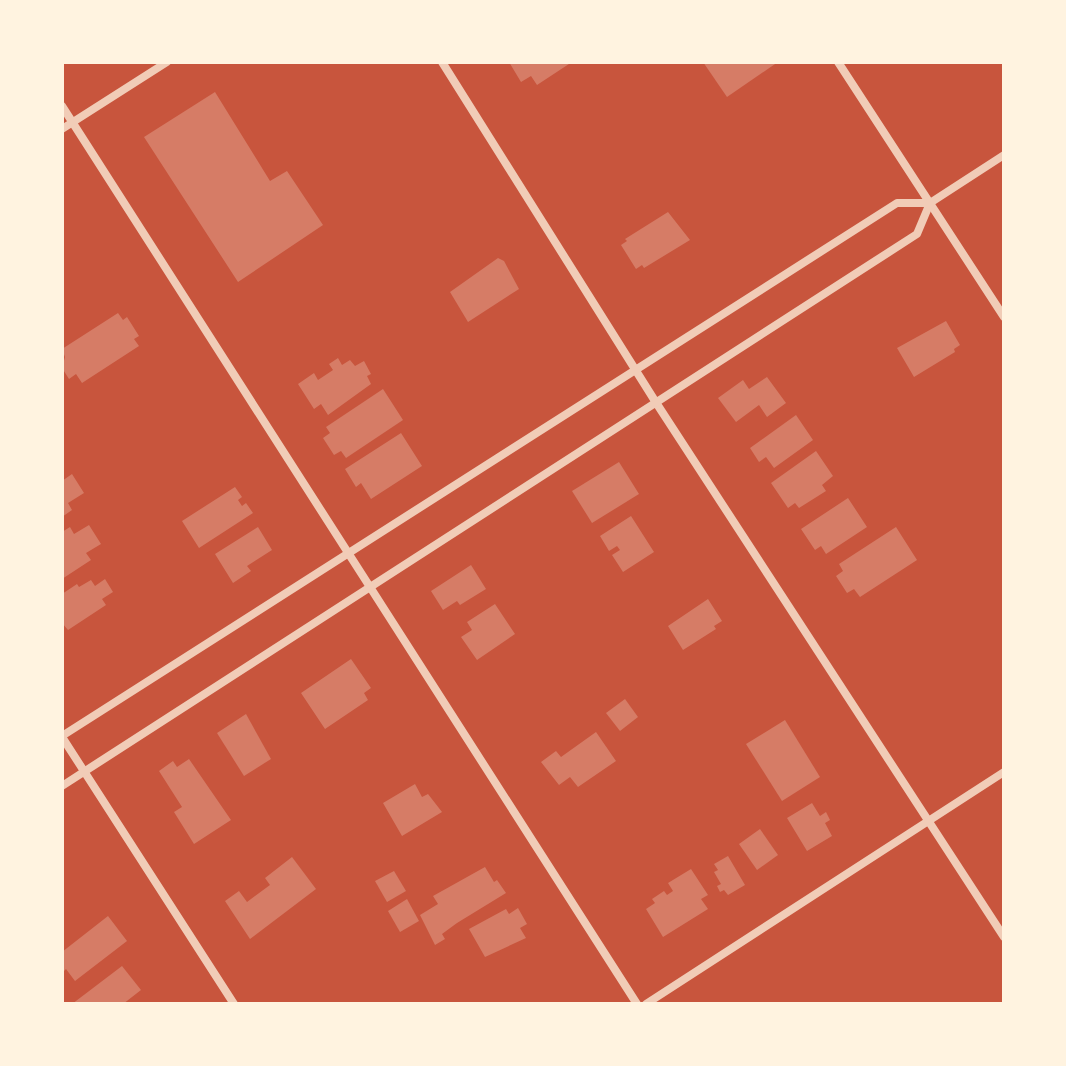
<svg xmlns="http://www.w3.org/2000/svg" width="1066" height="1066" font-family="Inter,sans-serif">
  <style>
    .building { fill: #d67c66 }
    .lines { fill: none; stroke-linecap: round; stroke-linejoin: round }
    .minor { stroke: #f1ccb7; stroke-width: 8 }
  </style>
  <rect width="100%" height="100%" fill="#c8553d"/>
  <g class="building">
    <polygon points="509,62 572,62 537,85 531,76 521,82"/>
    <polygon points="703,62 778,62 727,97"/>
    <polygon points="215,92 270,181 287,171 323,225 238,282 144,137"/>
    <polygon points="668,212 690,240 644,268 642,265 636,269 621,245 627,241 625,239"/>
    <polygon points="498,258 504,261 519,289 468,322 450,292"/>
    <polygon points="118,313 123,320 127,317 139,336 134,339 139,346 82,383 76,374 69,379 62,368 65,357 62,349"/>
    <polygon points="946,321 960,345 954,349 955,352 914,377 897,348"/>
    <polygon points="338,358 342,365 350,360 355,366 364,361 371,374 367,376 371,384 328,415 321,404 314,409 298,384 314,373 318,380 333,370 329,364"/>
    <polygon points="767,377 786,403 767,417 759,405 736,422 718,398 743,380 749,389"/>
    <polygon points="383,389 403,420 346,458 341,451 334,455 323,438 330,433 326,427"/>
    <polygon points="796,415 813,440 774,468 766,457 759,462 750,448"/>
    <polygon points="401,433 422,466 371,499 361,483 356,487 345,469"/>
    <polygon points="816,451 833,476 822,485 826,491 799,508 795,503 788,508 771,483"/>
    <polygon points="619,462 639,494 592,523 572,491"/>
    <polygon points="72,474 84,493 68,503 72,510 62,517 62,481"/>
    <polygon points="235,487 242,497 238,500 242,506 246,503 253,513 199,548 182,521"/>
    <polygon points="848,498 867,527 826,554 821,546 815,550 801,529"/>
    <polygon points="631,516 654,552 623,572 612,555 620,550 617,546 609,551 600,536"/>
    <polygon points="89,525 101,544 86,553 91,560 62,579 62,532 70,527 74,534"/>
    <polygon points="258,527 272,550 247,566 251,571 233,583 215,554"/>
    <polygon points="896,527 917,560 860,597 854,589 847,593 836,576 843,571 839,564"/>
    <polygon points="471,565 486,589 460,605 457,601 443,610 431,591"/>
    <polygon points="105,579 113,592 102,599 106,605 68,630 62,623 62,594 77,584 79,587 91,580 95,586"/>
    <polygon points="708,599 722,621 714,626 716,629 683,650 668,626"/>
    <polygon points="495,604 515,634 477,660 461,637 472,630 467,622"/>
    <polygon points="351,659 371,688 364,693 368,700 325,729 301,693"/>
    <polygon points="625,699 638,717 620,731 606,713"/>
    <polygon points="246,714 271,759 244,776 217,733"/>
    <polygon points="785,720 820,777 782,801 746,744"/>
    <polygon points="596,732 616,761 578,787 570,777 559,785 541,762 556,751 561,757"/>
    <polygon points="189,759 231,820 194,844 174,812 182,807 159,771 173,761 177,767"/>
    <polygon points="415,784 422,797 428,794 442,812 402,836 383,803"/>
    <polygon points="812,803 820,816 826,812 830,820 825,823 832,836 807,851 787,818"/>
    <polygon points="760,829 778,855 757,870 739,844"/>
    <polygon points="728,856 745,885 728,895 724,890 720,892 717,886 721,884 714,872 718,870 714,864"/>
    <polygon points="292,857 316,889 250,939 225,901 239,891 247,902 270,885 265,878"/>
    <polygon points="485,867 494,882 497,880 506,893 457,923 442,934 445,939 435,945 420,915 438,904 433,896"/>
    <polygon points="691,869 708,895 701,899 708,909 663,937 646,909 655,903 652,899 664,891 667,895 673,891 668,883"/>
    <polygon points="394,871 406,891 387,902 375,881"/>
    <polygon points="407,899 419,921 400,932 388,911"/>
    <polygon points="518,908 527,924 520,928 526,938 485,957 469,929 506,909 509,914"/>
    <polygon points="108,916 127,941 75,981 66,969 62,973 62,952"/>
    <polygon points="122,966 141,990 123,1004 72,1004"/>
  </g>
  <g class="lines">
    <g class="minor">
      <polyline points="442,62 655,401 1004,937"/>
      <polyline points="838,62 1004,317"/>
      <polyline points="62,106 637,1004"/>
      <polyline points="62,129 167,62"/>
      <polyline points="62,736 897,203 930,203 1004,155"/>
      <polyline points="62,737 234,1004"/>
      <polyline points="62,786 917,234 930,203"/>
      <polyline points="646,1004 1004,772"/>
    </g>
  </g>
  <rect width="1066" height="1066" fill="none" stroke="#fff3e0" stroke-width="128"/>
</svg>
